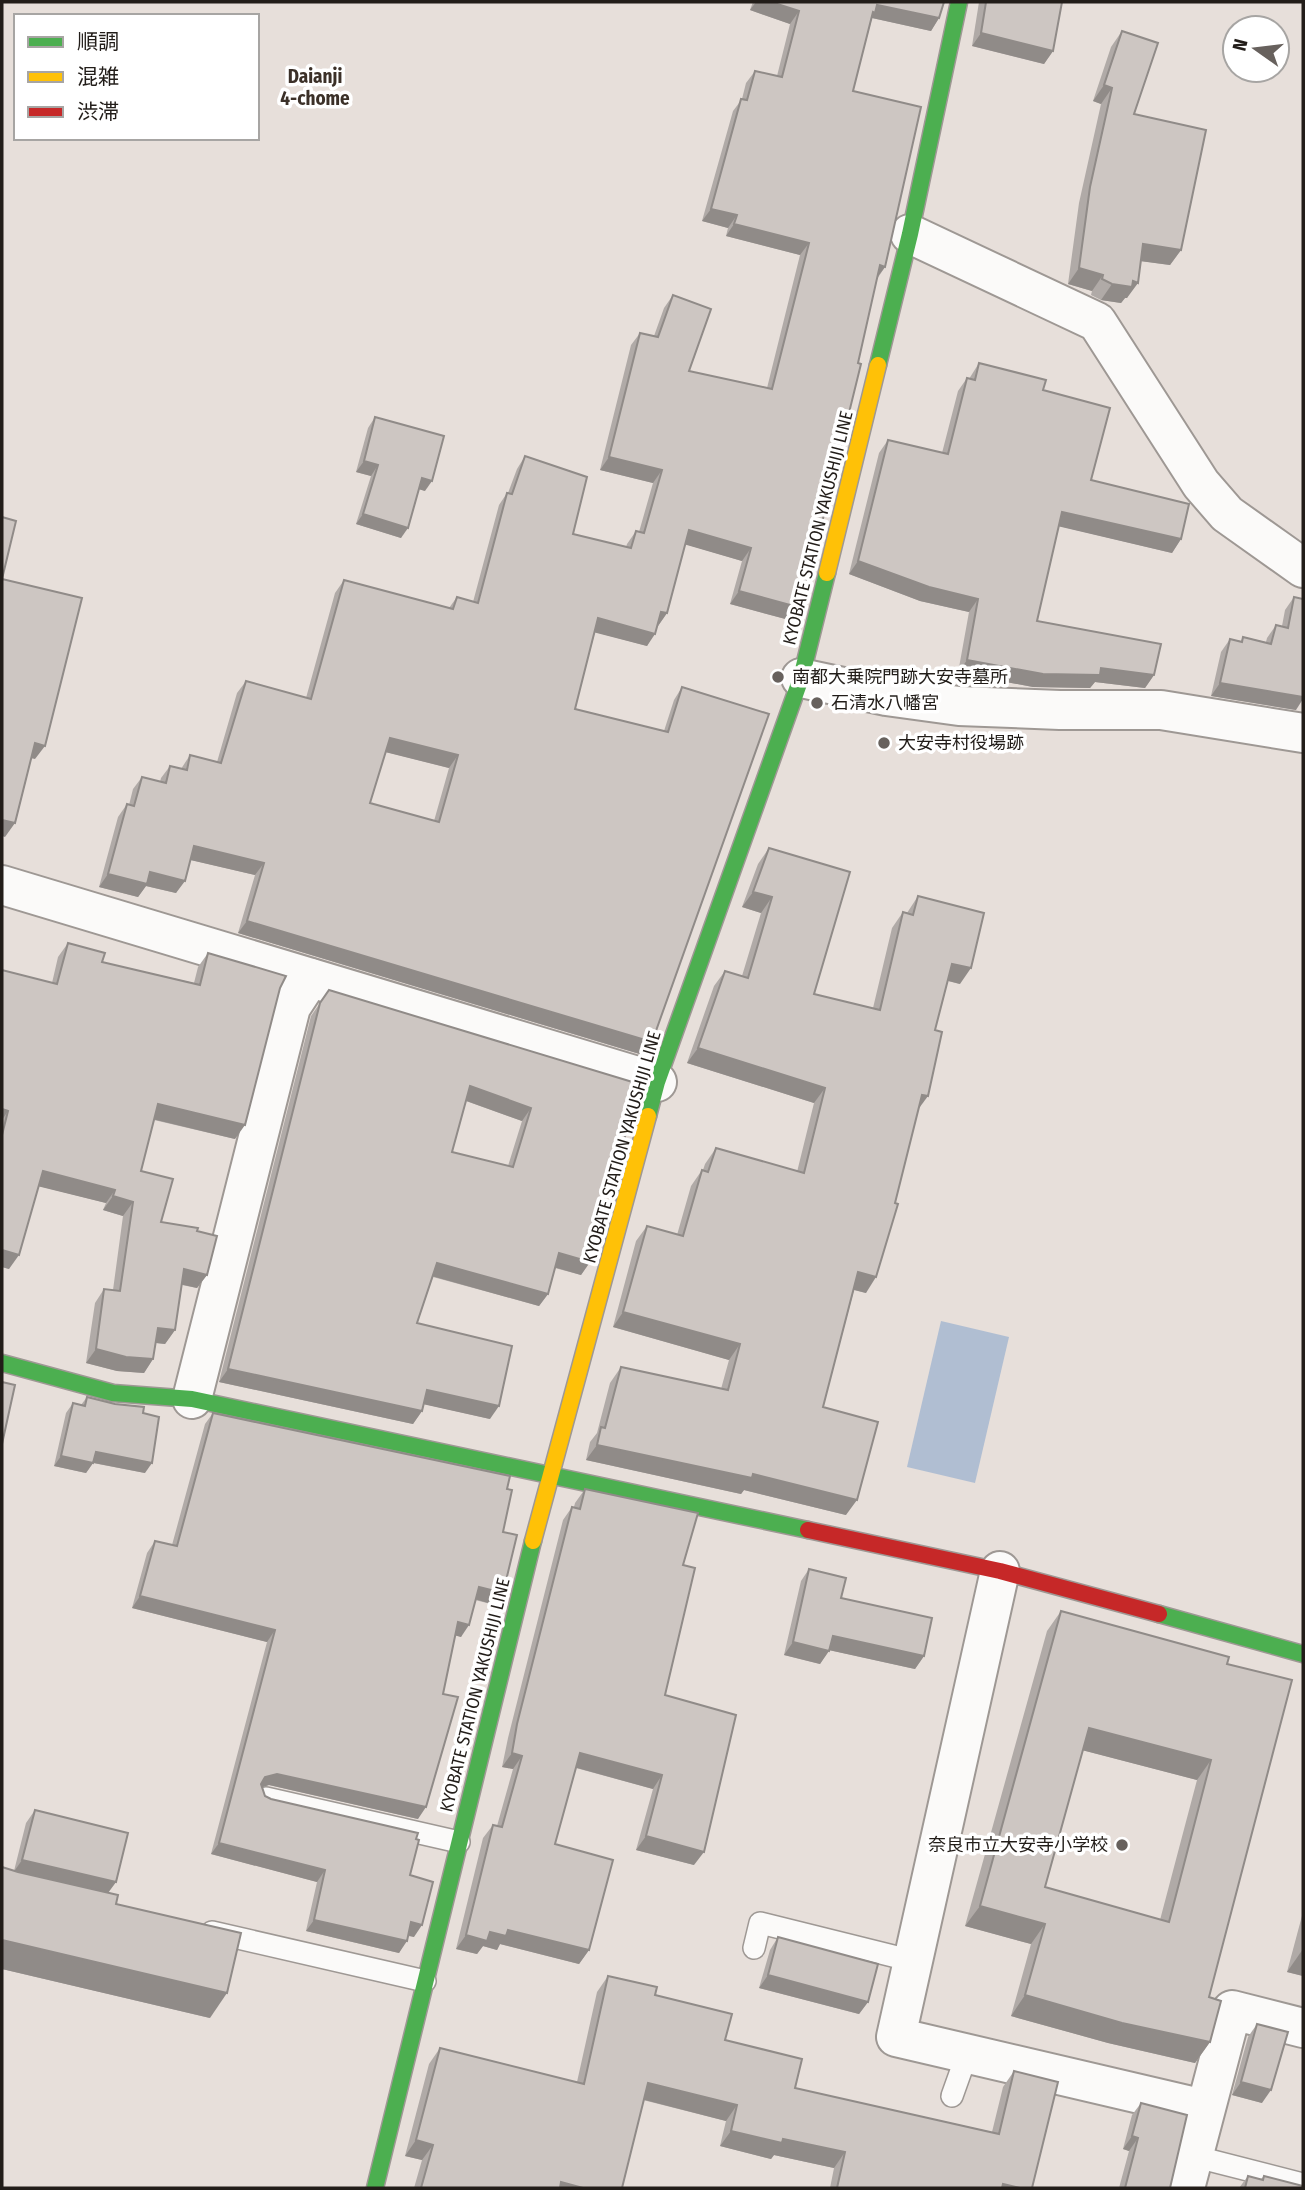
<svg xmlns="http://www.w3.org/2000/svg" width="1305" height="2190" font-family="'Fira Sans Condensed','Noto Sans JP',sans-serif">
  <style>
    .water { fill: #b0bed2 }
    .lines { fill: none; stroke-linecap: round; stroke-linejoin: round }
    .lane-casing { stroke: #9e9894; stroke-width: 24 }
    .street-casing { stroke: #9e9894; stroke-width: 42 }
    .fast-casing { stroke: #9e9894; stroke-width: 19 }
    .slow-casing { stroke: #9e9894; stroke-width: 19 }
    .jam-casing { stroke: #9e9894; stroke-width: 19 }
    .lane { stroke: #fbfaf9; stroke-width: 21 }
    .street { stroke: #fbfaf9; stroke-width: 38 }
    .fast { stroke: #4caf50; stroke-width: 16 }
    .slow { stroke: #ffc107; stroke-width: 16 }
    .jam { stroke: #c62828; stroke-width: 16 }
    .wall { fill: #b0aaa7; fill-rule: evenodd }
    .shaded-wall { fill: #908b88 }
    .building { fill: #cdc6c2; stroke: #908b88; stroke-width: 2; fill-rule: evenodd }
    .poi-dot { fill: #67615d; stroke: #fff; stroke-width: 2.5 }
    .labels { text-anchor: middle; stroke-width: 7; stroke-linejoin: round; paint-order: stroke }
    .street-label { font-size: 18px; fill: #221d19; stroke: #fff }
    .poi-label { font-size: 18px; fill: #221d19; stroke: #fff; text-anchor: start }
    .neighbourhood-label { font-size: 19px; font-weight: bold; fill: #3b3028; stroke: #fff }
  </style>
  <rect width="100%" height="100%" fill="#e7dfda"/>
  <polygon class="water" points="941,1321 1009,1337 975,1483 907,1467"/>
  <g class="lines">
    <g class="lane-casing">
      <g id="lane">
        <polyline points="266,1798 459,1842"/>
        <polyline points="212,1932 425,1981"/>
        <polyline points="754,1948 760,1923 913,1961"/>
        <polyline points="952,2096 967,2054"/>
        <polyline points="1193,2156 1303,2184"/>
      </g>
    </g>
    <g class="street-casing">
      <g id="street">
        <polyline points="910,234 1097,322 1201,484 1227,514 1303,568"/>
        <polyline points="801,678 886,696 959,706 1060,710 1161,710 1303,733"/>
        <polyline points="2,885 657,1082"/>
        <polyline points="192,1399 291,1007 310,978"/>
        <polyline points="1000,1571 896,2037 1204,2109"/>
        <polyline points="1185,2188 1232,2010 1303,2028"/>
      </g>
    </g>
    <g class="fast-casing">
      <g id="fast">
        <polyline points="878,365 910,234 959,2"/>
        <polyline points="648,1116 657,1082 801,678 827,573"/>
        <polyline points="2,1363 113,1393 192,1399 808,1530"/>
        <polyline points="1159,1614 1303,1654"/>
        <polyline points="375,2188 533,1541"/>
      </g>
    </g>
    <g class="slow-casing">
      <g id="slow">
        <polyline points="827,573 878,365"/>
        <polyline points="533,1541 648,1116"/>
      </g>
    </g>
    <g class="jam-casing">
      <polyline id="jam" points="808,1530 1000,1571 1159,1614"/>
    </g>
    <use href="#lane" class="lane"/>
    <use href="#street" class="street"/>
    <use href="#fast" class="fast"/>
    <use href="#slow" class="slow"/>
    <use href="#jam" class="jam"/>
  </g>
  <g class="wall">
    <path d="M753,2h191l-5,16 -8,13 -59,-13 -19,73 32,176 -8,12 -76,329 -8,13 -63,-17 12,-43 -57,-17 -18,69 -9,13 -11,20 -52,-14 -20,77 89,22 10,-31 8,-13 -39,368 -405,-122 17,-58 -64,-15 -15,33 -30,-7 -8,11 -39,-10 19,-70 9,-13 2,1 4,-16 9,-12 18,5 1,-4 9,-12 11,3 9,-14 27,7 20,-69 9,-12 60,17 29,-105 9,-13 105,28 8,-11 16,5 26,-97 8,-12h1l9,-24 8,-13 48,78 53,13 1,-3 9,-13 3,1 14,-49 -53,-13 31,-125 9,-12 14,3 10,-28 9,-13 16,76 78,17 33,-133 -74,-19 2,-8 -26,-7 31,-110 9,-12 4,-16 9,-12 22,5 13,-52 -40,-14zM386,752l63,16 -15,53 -64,-18z"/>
    <polygon points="979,2 1062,2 1053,51 1044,64 972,46"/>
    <polygon points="1122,31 1134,114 1181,250 1170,265 1141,261 1127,298 1125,298 1121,303 1101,300 1091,295 1092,291 1068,284 1079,203 1101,104 1093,101 1111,47"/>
    <polygon points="979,363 1043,390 1091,480 1181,539 1172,553 1059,526 1037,621 1154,675 1145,688 1095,682 1090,688 1033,687 958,673 969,612 920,601 849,574 879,453 888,440 942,453 958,391 967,378 969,379"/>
    <polygon points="375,417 425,491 419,489 401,538 356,524 371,476 356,472 368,428"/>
    <polygon points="1294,597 1296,710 1211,696 1221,652 1230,639 1241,641 1243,637 1266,642 1267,638 1276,625 1282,626 1285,610"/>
    <polygon points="769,848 814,994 873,1008 892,928 903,912 907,913 918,896 960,984 948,981 935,1030 918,1110 866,1293 854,1290 823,1407 846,1515 744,1490 741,1494 586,1460 590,1442 597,1433 610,1383 621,1367 721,1389 729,1360 613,1327 636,1241 647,1226 677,1235 691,1186 702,1170 703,1170 705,1164 716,1148 797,1172 814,1103 687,1063 714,986 725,971 742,976 761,913 742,907 758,864"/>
    <polygon points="68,943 102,962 194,983 198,967 208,953 280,988 235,1139 154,1120 141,1171 161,1222 197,1231 207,1275 197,1288 182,1285 175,1330 165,1344 156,1343 153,1359 144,1373 117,1371 86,1363 95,1303 104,1289 113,1290 123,1216 103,1210 106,1203 39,1186 9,1269 2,1267 2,970 52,983 58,957"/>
    <path d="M329,990l310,94 -41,131 -8,47 -9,13 -26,-7 -7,26 -9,12 -106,-29 -16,46 73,96 -66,-15 -2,7 -9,13 -194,-42 92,-366zM466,1101l56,20 -14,45 -56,-14z"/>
    <polygon points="87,1397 143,1413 145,1473 93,1463 86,1473 54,1466 66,1413 73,1403 81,1405"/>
    <polygon points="213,1413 507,1489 495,1605 475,1600 461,1637 455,1635 418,1819 269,1785 262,1787 265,1796 271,1799 416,1839 410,1875 414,1937 408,1936 399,1953 306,1931 317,1882 211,1854 267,1642 132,1608 147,1553 155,1541 172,1545 205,1424"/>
    <polygon points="585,1489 683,1565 665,1695 694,1865 636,1850 653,1789 576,1768 555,1844 589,1950 579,1964 500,1944 497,1950 483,1946 477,1954 456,1949 483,1838 493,1825 497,1826 513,1769 502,1767 508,1738 563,1520 572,1507 574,1507 575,1503"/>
    <polygon points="809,1569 841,1598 924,1656 915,1669 829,1650 820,1664 784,1655 801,1581"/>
    <path d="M1061,1611l166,53 -18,333 1,45 -15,21 -87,-20 -97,-27 20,-72 -66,-18 82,-295zM1082,1750l115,30 -37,140 -115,-33z"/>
    <polygon points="35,1810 116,1882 108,1893 116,1904 210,2018 2,1969 2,1867 14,1871 26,1823"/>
    <polygon points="1303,1912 1303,1976 1287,1972"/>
    <polygon points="778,1937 868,2002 859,2014 759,1988 770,1950"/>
    <polygon points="608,1976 655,1995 725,2040 795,2088 992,2132 1003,2087 1014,2071 1032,2188 830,2188 834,2168 774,2155 771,2159 720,2146 726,2121 643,2100 622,2188 414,2188 422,2160 405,2156 429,2064 440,2048 577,2082 597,1992"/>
    <polygon points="1257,2024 1262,2103 1232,2095 1248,2037"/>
    <polygon points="1141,2103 1170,2188 1119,2188 1129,2151 1123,2149 1132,2115"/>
    <polygon points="1248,2176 1261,2179 1264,2176 1303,2188 1239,2188"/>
  </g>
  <g class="shaded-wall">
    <polygon points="756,2 771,2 799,11 790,24 750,10"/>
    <polygon points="877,5 939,18 931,31 872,18 866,26"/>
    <polygon points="981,33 1053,51 1044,64 972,46"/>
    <polygon points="1104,85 1112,88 1101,104 1093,101"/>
    <polygon points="711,209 737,215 728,228 702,221"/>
    <polygon points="734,224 809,243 800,255 726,236"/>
    <polygon points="1143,244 1181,250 1170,265 1132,260"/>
    <polygon points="880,265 885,267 876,279"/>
    <polygon points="1079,268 1103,275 1092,291 1068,284"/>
    <polygon points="1133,281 1138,283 1127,298 1125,298 1121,303 1101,300 1112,284"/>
    <polygon points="609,457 662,470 653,483 600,470"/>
    <polygon points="364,461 378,465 371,476 356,472"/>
    <polygon points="422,478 432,481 425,491 415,488"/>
    <polygon points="1062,512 1181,539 1172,553 1053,525"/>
    <polygon points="363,514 408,528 401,538 356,524"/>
    <polygon points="689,530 751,548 742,561 680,543"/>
    <polygon points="858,561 978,599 969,612 920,601 849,574"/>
    <polygon points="739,591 801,608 793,621 730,604"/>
    <polygon points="661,612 667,613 658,626"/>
    <polygon points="598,618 655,634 647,646 589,631"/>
    <polygon points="967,660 1101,668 1154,675 1145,688 1095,682 1090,688 1033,687 958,673"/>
    <polygon points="1220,683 1303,697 1303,699 1296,710 1211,696"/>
    <polygon points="390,738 458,755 449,768 381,751"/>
    <polygon points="35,743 45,746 35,759 26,757"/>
    <polygon points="2,820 15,823 5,837 2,836"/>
    <polygon points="194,846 264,863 255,875 186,859"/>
    <polygon points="150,872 185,881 176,893 146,886 138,897 99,887 108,874"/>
    <polygon points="753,892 772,897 761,913 742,907"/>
    <polygon points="247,921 652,1042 643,1055 238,933"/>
    <polygon points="952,964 971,968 960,984 941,979"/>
    <polygon points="698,1048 825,1088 814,1103 687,1063"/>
    <polygon points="470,1086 531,1108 522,1121 461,1099"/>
    <polygon points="922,1095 928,1096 917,1111"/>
    <polygon points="158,1104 245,1125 235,1139 148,1118"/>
    <polygon points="2,1109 8,1111 2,1120"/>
    <polygon points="43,1171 115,1190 106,1203 33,1185"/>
    <polygon points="113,1196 133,1202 123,1216 103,1210"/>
    <polygon points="2,1250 19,1255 9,1269 2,1267"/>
    <polygon points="559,1253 590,1262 581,1275 550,1266"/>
    <polygon points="437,1263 548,1294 539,1306 428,1275"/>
    <polygon points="184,1269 207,1275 197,1288 175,1283"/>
    <polygon points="858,1272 876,1277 866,1293 847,1288"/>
    <polygon points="623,1312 740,1344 729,1360 613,1327"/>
    <polygon points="158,1328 175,1330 165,1344 148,1342"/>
    <polygon points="96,1349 153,1359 144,1373 117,1371 86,1363"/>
    <polygon points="228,1369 422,1411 413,1424 219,1382"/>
    <polygon points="427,1390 499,1406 490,1419 418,1403"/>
    <polygon points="597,1445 753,1474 857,1500 846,1515 744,1490 741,1494 586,1460"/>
    <polygon points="96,1452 152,1463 145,1473 89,1462"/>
    <polygon points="61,1456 93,1463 86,1473 54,1466"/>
    <polygon points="479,1587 503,1593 495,1605 471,1598"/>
    <polygon points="140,1596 275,1630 267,1642 132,1608"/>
    <polygon points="458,1622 469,1625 461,1637 450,1634"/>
    <polygon points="833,1636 924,1656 915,1669 824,1649"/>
    <polygon points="793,1642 829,1651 820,1664 784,1655"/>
    <polygon points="1089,1728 1211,1760 1197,1780 1074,1748"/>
    <polygon points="512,1753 522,1756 513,1769 502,1767"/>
    <polygon points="580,1753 662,1775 653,1789 570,1766"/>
    <polygon points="277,1774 426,1807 418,1819 269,1785 257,1789 265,1777"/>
    <polygon points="646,1836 704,1852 694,1865 636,1850"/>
    <polygon points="219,1843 325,1870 317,1882 211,1854"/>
    <polygon points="22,1860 116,1882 107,1894 13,1873"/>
    <polygon points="980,1906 1045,1924 1031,1944 965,1926"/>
    <polygon points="314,1920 407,1941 399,1953 306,1931"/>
    <polygon points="411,1922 422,1925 414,1937 403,1934"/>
    <polygon points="508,1930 589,1950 579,1964 500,1944 497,1950 483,1946 477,1954 456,1949 466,1935"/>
    <polygon points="2,1940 227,1993 210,2018 2,1969"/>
    <polygon points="1303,1949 1303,1976 1287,1972"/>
    <polygon points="768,1975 868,2002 859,2014 759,1988"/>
    <polygon points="1025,1995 1210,2042 1195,2063 1108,2043 1011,2016"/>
    <polygon points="1241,2082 1271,2090 1262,2103 1232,2095"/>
    <polygon points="648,2083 737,2105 726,2121 637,2098"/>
    <polygon points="731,2131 783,2139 845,2152 834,2168 774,2155 771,2159 720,2146"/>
    <polygon points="1132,2136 1138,2138 1129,2151 1123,2149"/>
    <polygon points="416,2140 433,2145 422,2160 405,2156"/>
    <polygon points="561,2182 583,2188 557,2188"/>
    <polygon points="1003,2184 1020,2188 1000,2188"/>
  </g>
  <g class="building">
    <path d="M771,2h173l-5,16 -62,-13 -2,8 -2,-1 -20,79 68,16 -36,160 -5,-2 -22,98 3,1 -60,244 -62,-17 12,-43 -62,-18 -22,83 -6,-1 -6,22 -57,-16 -23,91 93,23 14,-45 87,27 -117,328 -405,-121 17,-58 -70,-17 -9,35 -35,-9 -3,12 -39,-10 19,-70 7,2 8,-29 24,6 4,-17 17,4 3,-15 31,8 25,-82 65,18 33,-119 109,29 4,-12 21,6 29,-110 5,1 13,-38 62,21 -14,57 58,14 5,-17 8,2 18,-63 -53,-13 31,-124 18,4 15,-42 38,14 -22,62 83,18 37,-146 -75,-19 3,-9 -26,-6 30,-110 6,1 8,-29 27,6 17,-66zM390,738l68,17 -19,67 -69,-19z"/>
    <polygon points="986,2 1062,2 1053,51 981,33"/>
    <polygon points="1122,31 1158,43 1134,114 1206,130 1181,250 1143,244 1138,283 1133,281 1132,287 1112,284 1102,279 1103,275 1079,268 1090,187 1112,88 1104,85"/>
    <polygon points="979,363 1046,380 1043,390 1110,408 1091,480 1189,504 1181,539 1062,512 1037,621 1161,644 1154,675 1101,668 1100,675 1043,674 967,660 978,599 929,587 858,561 888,440 948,454 967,378 975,380"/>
    <polygon points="375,417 444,436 432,481 422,478 408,528 363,514 378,465 364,461"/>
    <polygon points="2,517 16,521 2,579 82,598 45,746 35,743 15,823 2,820"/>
    <polygon points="1294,597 1303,599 1303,697 1220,683 1230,639 1242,642 1243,637 1271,644 1276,625 1288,628"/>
    <polygon points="769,848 850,872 814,994 880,1010 903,912 913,915 918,896 984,913 971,968 952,964 935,1030 942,1032 928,1096 922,1095 895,1203 898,1204 876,1277 858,1272 823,1407 878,1422 857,1500 753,1474 752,1478 597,1445 601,1427 605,1428 621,1367 728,1390 740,1344 623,1312 647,1226 683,1236 702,1170 708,1172 716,1148 804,1173 825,1088 698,1048 725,971 748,978 772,897 753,892"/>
    <polygon points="68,943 105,953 102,962 200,985 208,953 286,976 280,988 245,1125 158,1104 141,1171 173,1179 161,1222 198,1228 197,1231 217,1236 207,1275 184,1269 175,1330 158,1328 153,1359 126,1357 96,1349 104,1289 120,1291 133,1202 113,1196 115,1190 43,1171 19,1255 2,1250 2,1135 8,1111 2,1109 2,970 57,984"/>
    <path d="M329,990l310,94 -17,64 -24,67 5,2 -13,45 -31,-9 -11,41 -111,-31 -20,60 95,23 -13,60 -72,-16 -5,21 -194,-42 92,-366zM470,1086l61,22 -18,59 -61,-15z"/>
    <polygon points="2,1382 15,1385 2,1444"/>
    <polygon points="87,1397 115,1404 144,1407 143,1413 159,1417 152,1463 96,1452 93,1463 61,1456 73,1403 85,1406"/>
    <polygon points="213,1413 510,1476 507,1489 512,1490 503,1532 517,1535 503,1593 479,1587 469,1625 458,1622 443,1694 458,1697 426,1807 277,1774 265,1777 261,1784 265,1796 271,1799 418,1833 416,1839 419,1840 410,1875 433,1882 422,1925 411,1922 407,1941 314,1920 325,1870 219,1843 275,1630 140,1596 155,1541 177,1546"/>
    <polygon points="585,1489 698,1513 683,1565 695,1568 665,1695 736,1715 704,1852 646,1836 662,1775 580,1753 555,1844 613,1860 589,1950 508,1930 506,1936 490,1932 487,1941 466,1935 493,1825 502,1827 522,1756 512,1753 517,1724 572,1507 580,1509"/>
    <polygon points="809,1569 846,1578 841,1598 932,1618 924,1656 833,1636 829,1651 793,1642"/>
    <path d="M1061,1611l168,46 -2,7 65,16 -83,317 12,4 -11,41 -88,-19 -97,-28 20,-71 -65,-18zM1089,1728l122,32 -42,162 -124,-35z"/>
    <polygon points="35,1810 128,1833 116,1882 22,1860"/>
    <polygon points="2,1867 18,1872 118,1895 116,1904 241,1933 227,1993 2,1940"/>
    <polygon points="778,1937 878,1964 868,2002 768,1975"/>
    <polygon points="608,1976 657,1987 655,1995 732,2014 725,2040 802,2059 795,2088 999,2134 1014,2071 1058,2082 1032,2188 1020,2188 1003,2184 1002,2188 837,2188 845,2152 783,2139 782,2143 731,2131 737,2105 648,2083 622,2188 583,2188 561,2182 560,2188 421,2188 433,2145 416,2140 440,2048 584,2084"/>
    <polygon points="1257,2024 1288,2032 1271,2090 1241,2082"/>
    <polygon points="1141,2103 1187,2115 1170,2188 1125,2188 1138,2138 1132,2136"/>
    <polygon points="1248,2176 1263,2180 1264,2176 1303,2186 1303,2188 1245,2188"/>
  </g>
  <g class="poi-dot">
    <circle cx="778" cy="677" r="7"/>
    <circle cx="817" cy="703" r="7"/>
    <circle cx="884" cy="743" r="7"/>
    <circle cx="1122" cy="1845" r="7"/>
  </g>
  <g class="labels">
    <g class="street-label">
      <text transform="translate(818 528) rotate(-76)" y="6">KYOBATE STATION YAKUSHIJI LINE</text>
      <text transform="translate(622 1147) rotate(-74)" y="6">KYOBATE STATION YAKUSHIJI LINE</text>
      <text transform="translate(475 1695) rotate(-76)" y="6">KYOBATE STATION YAKUSHIJI LINE</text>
    </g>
    <g class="poi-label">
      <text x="792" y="683">南都大乗院門跡大安寺墓所</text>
      <text x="831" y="709">石清水八幡宮</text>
      <text x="898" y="749">大安寺村役場跡</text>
      <text x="1108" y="1851" text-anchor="end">奈良市立大安寺小学校</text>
    </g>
    <g class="neighbourhood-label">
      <text x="315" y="83">Daianji<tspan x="315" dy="22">4-chome</tspan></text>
    </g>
  </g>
  <rect width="1305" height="2190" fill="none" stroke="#221d19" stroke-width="7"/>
  <rect x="14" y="14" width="245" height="126" fill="#ffffff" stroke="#a7a5a3" stroke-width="2"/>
  <rect x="28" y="37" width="35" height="10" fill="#4caf50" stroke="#a7a5a3" stroke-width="2"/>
  <text x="77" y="49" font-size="21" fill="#221d19">順調</text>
  <rect x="28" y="72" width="35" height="10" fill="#ffc107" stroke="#a7a5a3" stroke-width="2"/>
  <text x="77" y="84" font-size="21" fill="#221d19">混雑</text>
  <rect x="28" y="107" width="35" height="10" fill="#c62828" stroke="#a7a5a3" stroke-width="2"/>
  <text x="77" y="119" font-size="21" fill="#221d19">渋滞</text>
  <g transform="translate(1256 49) rotate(284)"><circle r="33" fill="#ffffff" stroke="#a7a5a3" stroke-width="2"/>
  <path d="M0-5L12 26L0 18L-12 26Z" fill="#67615d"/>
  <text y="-10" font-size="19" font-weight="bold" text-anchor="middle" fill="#221d19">N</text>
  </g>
</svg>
